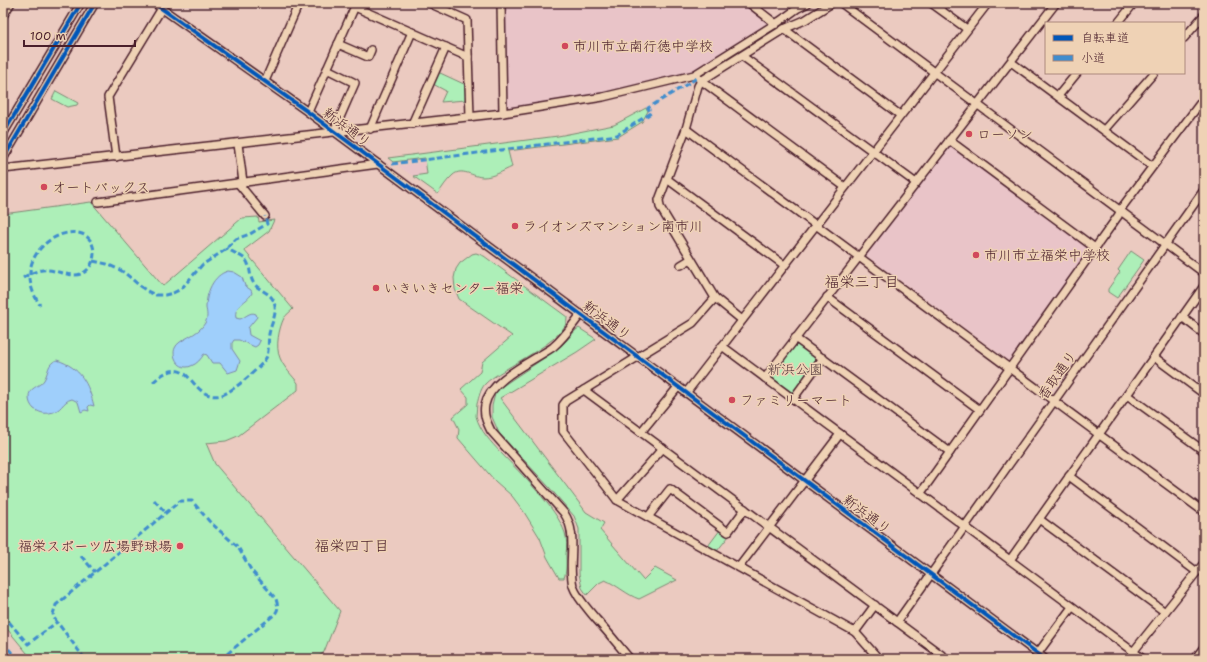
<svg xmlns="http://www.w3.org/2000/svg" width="1207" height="662" font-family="'Shantell Sans','Klee One',sans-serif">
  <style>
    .built { fill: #e9c4c8 }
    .green { fill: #adefb8; stroke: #7c8772 }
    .water { fill: #9fcffb; stroke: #7d89a8 }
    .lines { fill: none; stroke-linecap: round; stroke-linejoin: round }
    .minor-casing { stroke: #4a1f2b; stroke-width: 10 }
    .minor { stroke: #efd2b5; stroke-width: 7 }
    .quiet { stroke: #418dcd; stroke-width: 3; stroke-dasharray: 6 3; stroke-linecap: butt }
    .cycleway-casing { stroke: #efd2b5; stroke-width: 6 }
    .cycleway { stroke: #0057b8; stroke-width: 4 }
    .poi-dot { fill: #d1495b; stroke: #efd2b5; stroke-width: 1.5 }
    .labels { text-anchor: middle; stroke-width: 3; stroke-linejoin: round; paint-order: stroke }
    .poi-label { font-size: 14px; fill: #4a1f2b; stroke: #efd2b5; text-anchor: start }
    .street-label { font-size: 14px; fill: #4a1f2b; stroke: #efd2b5 }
    .park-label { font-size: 14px; fill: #593e40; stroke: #efd2b5 }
    .neighbourhood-label { font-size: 15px; fill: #4a1f2b; stroke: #efd2b5 }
  </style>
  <rect width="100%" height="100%" fill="#ebcac0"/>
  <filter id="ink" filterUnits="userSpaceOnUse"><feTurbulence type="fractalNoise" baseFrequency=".025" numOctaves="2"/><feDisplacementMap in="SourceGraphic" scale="8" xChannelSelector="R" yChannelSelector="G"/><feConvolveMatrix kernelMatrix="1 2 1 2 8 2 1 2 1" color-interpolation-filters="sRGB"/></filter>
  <g filter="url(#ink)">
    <g class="built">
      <polygon points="504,3 744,3 769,22 768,25 693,72 602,94 509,110 507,108"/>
      <polygon points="948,147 952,147 1088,247 1089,251 1012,360 1009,361 867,256 866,253"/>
      <polygon points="425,162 427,174 413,176 398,166"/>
    </g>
    <g class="green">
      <polygon points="438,72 466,85 466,100 441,102 446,91 433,84"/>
      <polygon points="56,91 78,103 77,105 67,107 52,99"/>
      <path d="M646,108l2,3 -6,11 -24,15 -110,14 4,16c-9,4 -19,10 -29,10 -10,0 -21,-10 -30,-2 -6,5 -11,13 -15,19l-25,-18 14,-2 -2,-16 -32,4 -5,-4 170,-22 56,-11z"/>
      <path d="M91,202l72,84 79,-68 16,-1 1,5 15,-2 -5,11 -25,19 49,59c-3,3 -7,6 -9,9 -5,10 -9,29 -4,40 4,10 12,17 18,25v7l-60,46 -12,5 -20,2 9,21 125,147 -16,41 -8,7h-284l-29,-35v-410z"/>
      <polygon points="1131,251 1144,260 1117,298 1108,292 1108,289 1120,272 1118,270"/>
      <path d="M476,253l8,3 83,61c3,23 -67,51 -82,67 -5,6 -6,13 -8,20 0,4 -1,8 -1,12 4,15 15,26 25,37 19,20 56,55 64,80 2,6 2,14 1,21 0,8 1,16 -2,24h-5l-12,-21 -7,-19 -16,-26 -12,-16 -17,-15 -37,-43 1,-9 -6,-12 15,-13v-7l-7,-8 19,-17 2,-10 30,-26 -53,-37 -4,-10 -1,-11 2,-9 4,-6 12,-9z"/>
      <path d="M579,328l17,11 -19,13 -77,46 86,114 18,11 -4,7 43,50 12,-12 22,12 -38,19c-12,-4 -22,-14 -34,-19l-6,3 -12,12 -5,-7 -3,-14v-45l-5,-13 -25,-29 -50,-54 -7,-16v-11l3,-12 6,-7 49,-33 14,-11 12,-13z"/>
      <polygon points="795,345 799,345 817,358 818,361 795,392 791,393 772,379 771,375"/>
      <polygon points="720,530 729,536 717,551 708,546"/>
    </g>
    <g class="water">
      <path d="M228,271l6,1 8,5 3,9 6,4 1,3c-4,9 -19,12 -16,25l4,1c6,-2 10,-8 16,-5l1,3 -9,11 1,7 11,6 -2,4 -3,2 -16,-7h-5l-2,3v6l8,12 -3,9 -9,3 -8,-10h-8l-5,-8 -3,-1c-3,5 -7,10 -13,12 -11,5 -20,-9 -16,-18 3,-9 23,-12 30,-25 3,-5 2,-10 1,-15 0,-15 7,-33 22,-37z"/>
      <path d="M57,360c24,8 31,23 37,46l-4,-1 -2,2 1,4 -4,-1 -4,2 -3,-10 -6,-3c-10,2 -10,13 -23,14 -6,1 -10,-1 -15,-4 -3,-3 -5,-7 -5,-11 -1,-11 11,-11 15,-18 5,-8 3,-17 13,-20z"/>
    </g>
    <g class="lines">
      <g class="minor-casing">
        <g id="minor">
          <polyline points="154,3 308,112 1045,659"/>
          <polyline points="429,3 467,20 470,117"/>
          <polyline points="501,3 503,113"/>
          <polyline points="749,3 776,24"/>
          <polyline points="841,3 1204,273"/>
          <polyline points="931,3 967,29"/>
          <polyline points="355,7 468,57"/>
          <polyline points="3,16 11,3"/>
          <polyline points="1118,23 1134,3"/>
          <polyline points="784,29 900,115"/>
          <polyline points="1184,38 1204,15"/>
          <polyline points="338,44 368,57 371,50"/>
          <polyline points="742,56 916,183"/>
          <polyline points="1011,62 1152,166"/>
          <polyline points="327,69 355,83 334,131"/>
          <polyline points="699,79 845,187"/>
          <polyline points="265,81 299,3"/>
          <polyline points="1058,96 1077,73"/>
          <polyline points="308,112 356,4"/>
          <polyline points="412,124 446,47"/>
          <polyline points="370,129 412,32"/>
          <polyline points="686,129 1204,512"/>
          <polyline points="1104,130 1154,73"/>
          <polyline points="3,134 81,3"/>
          <polyline points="949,140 1095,248"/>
          <polyline points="238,144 243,182"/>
          <polyline points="116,157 108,97 162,8"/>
          <polyline points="3,159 95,3"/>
          <polyline points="3,169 503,113 603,97 694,75 780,21 798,8 808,3"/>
          <polyline points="667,179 784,265"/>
          <polyline points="238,183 265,216"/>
          <polyline points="98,202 378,164"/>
          <polyline points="681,265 691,259"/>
          <polyline points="827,297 980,410"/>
          <polyline points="715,298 693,323 566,401 563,405 563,431 617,500 855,632 879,659"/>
          <path d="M581,314c-9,12 -17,24 -28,33 -20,14 -64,33 -68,58 -2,10 2,18 6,26l73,82c15,22 3,48 9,73 4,12 15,23 23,33 12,13 23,27 34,40"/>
          <polyline points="1182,317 1204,334"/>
          <polyline points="742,320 715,298 660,207 659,200 686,129 698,86 701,81 784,29 805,20 832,3"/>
          <polyline points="795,338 950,452"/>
          <polyline points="722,346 1143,659"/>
          <polyline points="1154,357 1204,394"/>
          <polyline points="765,378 1056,3"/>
          <polyline points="584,390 947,659"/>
          <polyline points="686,393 988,3"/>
          <polyline points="1127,395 1204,451"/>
          <polyline points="793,399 823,358"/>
          <polyline points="641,432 678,387"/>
          <polyline points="1069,476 1197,572"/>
          <polyline points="920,494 1118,216 1123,206 1204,98"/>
          <polyline points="617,500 663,448"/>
          <polyline points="648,517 670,489 728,532 745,509"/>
          <polyline points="1039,519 1165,612"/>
          <polyline points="1010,560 1204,286"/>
          <polyline points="739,567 840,434"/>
          <polyline points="897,622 1204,190"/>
          <polyline points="855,632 875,605"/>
          <polyline points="1133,652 1204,563"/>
          <polyline points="1038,653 1072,607"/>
          <polyline points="1195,659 1204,647"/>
        </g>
      </g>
      <use href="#minor" class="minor"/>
      <g class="quiet">
        <polyline points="392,164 617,135 651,113 648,108 697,78"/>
        <polyline points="93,261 107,264 120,270 125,273 141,287 149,292 156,295 165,295 173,293 181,289 202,265 225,250 236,239 250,234 267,224 265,216"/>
        <path d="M23,278c7,-5 17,-9 25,-8 13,1 27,10 38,1 6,-5 8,-12 8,-19 -3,-45 -94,-6 -54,53"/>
        <path d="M153,382c4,-3 9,-8 15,-10 24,-10 25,30 54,23 10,-3 42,-30 45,-39 2,-7 1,-15 2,-22 2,-11 9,-20 5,-32 -3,-10 -16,-11 -21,-20 -4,-7 -2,-17 -8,-23 -5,-4 -13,-7 -19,-11"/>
        <polyline points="154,500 166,513"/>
        <polyline points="81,556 95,572"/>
        <polyline points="3,615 28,644 57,622"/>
        <polyline points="3,642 17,659"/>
        <path d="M85,659l-31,-41 -1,-4 3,-9 124,-104h12l17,20 29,26 13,23 25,29c2,7 3,10 -1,15l-54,45"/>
      </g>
      <g class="cycleway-casing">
        <g id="cycleway">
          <polyline points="154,3 308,112 1045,659"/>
          <polyline points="3,134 81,3"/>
          <polyline points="3,159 95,3"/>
        </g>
      </g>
      <use href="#cycleway" class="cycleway"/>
    </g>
  </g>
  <g class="poi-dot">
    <circle cx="565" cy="46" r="4"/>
    <circle cx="969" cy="134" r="4"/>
    <circle cx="44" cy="187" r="4"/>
    <circle cx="515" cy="226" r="4"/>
    <circle cx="976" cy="255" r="4"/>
    <circle cx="376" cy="288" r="4"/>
    <circle cx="732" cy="400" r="4"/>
    <circle cx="180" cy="546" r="4"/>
  </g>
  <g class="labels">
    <g class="poi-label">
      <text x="573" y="51">市川市立南行徳中学校</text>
      <text x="977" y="139">ローソン</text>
      <text x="52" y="192">オートバックス</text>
      <text x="523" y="231">ライオンズマンション南市川</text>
      <text x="984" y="260">市川市立福栄中学校</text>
      <text x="384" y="293">いきいきセンター福栄</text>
      <text x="740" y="405">ファミリーマート</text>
      <text x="172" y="551" text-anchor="end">福栄スポーツ広場野球場</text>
    </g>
    <g class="street-label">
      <text transform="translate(347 127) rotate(37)" y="5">新浜通り</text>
      <text transform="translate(607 320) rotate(37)" y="5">新浜通り</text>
      <text transform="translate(1057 375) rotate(-55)" y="5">香取通り</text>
      <text transform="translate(867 514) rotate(37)" y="5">新浜通り</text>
    </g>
    <g class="park-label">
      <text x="795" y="374">新浜公園</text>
    </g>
    <g class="neighbourhood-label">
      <text x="862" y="287">福栄三丁目</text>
      <text x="352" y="551">福栄四丁目</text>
    </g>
  </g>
  <rect width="1207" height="662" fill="none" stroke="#efd2b5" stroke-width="16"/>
  <rect x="8" y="8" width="1191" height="646" fill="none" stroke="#4a1f2b" stroke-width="1.5" filter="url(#ink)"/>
  <rect x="1045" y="22" width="140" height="52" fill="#efd2b5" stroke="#ad8a7e"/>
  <rect x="1053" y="35" width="20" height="6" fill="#0057b8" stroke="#ad8a7e"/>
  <text x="1081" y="42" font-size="12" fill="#4a1f2b">自転車道</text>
  <rect x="1053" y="55" width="20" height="6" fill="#418dcd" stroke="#ad8a7e"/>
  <text x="1081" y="62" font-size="12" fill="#4a1f2b">小道</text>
  <path d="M24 40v6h111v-6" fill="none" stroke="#4a1f2b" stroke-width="2"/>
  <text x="30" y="40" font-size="12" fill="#4a1f2b" stroke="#efd2b5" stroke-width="3" paint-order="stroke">100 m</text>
</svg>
